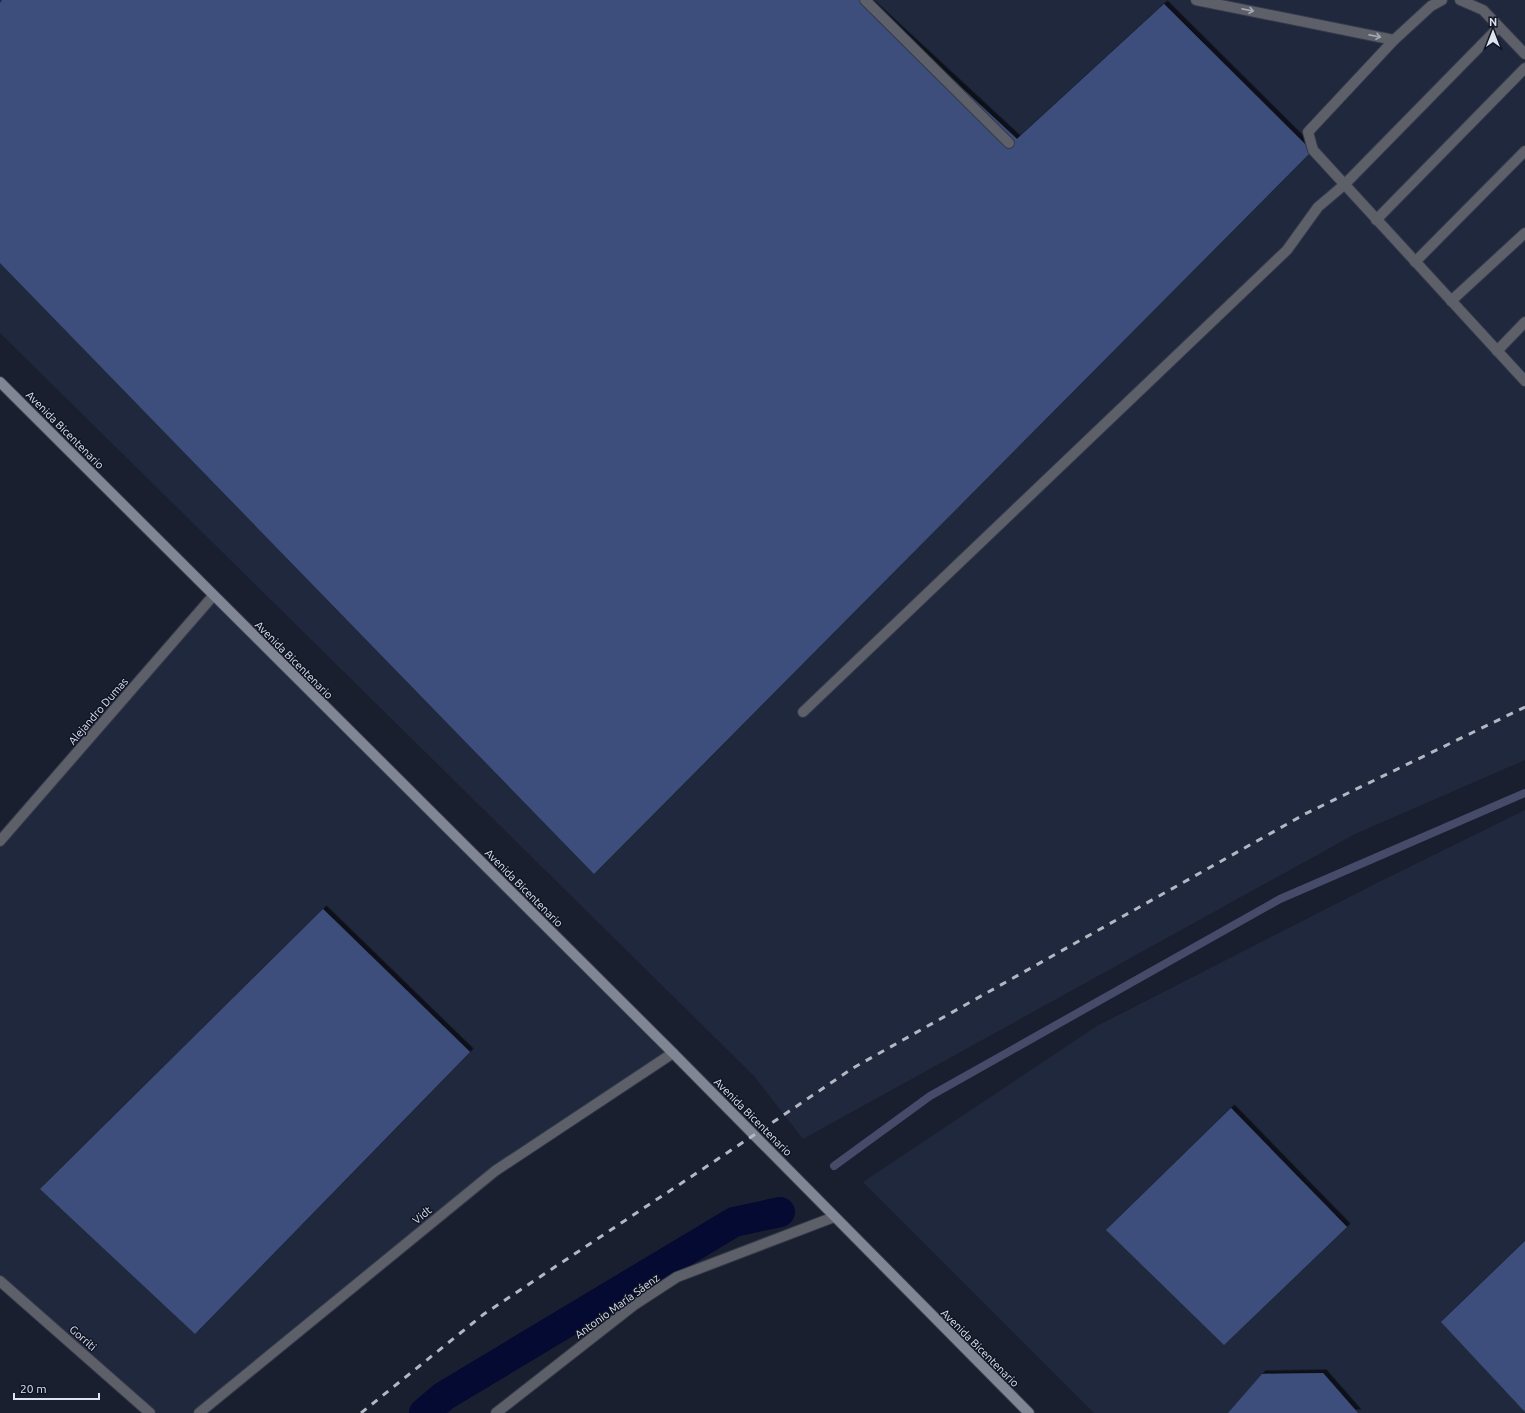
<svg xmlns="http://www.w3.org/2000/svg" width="1525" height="1413" font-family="Ubuntu,sans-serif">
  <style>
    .built { fill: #20283d }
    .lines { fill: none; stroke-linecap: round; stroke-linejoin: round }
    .stream { stroke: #464b6a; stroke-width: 8 }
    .canal { stroke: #040a31; stroke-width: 30 }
    .building { fill: #3e4e7b; filter: url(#shadow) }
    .service-casing { stroke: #353a4a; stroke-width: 12 }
    .minor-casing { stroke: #353a4a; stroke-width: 12 }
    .secondary-casing { stroke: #353a4a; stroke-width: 12 }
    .service { stroke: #5d6069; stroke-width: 10 }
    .minor { stroke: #5d6069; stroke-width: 10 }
    .secondary { stroke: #808693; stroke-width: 10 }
    .rail { stroke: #b3b7c4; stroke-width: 3; stroke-dasharray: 7 7; stroke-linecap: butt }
    .oneway { stroke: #a4a8b3 }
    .labels { text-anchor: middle; stroke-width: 3; stroke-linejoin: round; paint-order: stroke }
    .street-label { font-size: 11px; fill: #dfe3ef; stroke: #101525 }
  </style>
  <defs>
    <filter id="shadow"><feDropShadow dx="3.5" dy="-3.5" stdDeviation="0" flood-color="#0009"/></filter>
  </defs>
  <rect width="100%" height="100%" fill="#191f2f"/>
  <g class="built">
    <polygon points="0,0 1525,0 1525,760 1355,834 803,1139 754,1076 0,333"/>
    <polygon points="213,596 673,1053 495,1171 199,1413 150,1413 0,1281 0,841"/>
    <polygon points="1525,810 1525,1413 1094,1413 863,1182 1097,1026 1373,885"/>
  </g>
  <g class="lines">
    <polyline class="stream" points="834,1166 930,1096 1280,899 1525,793"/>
    <polyline class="canal" points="424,1413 444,1396 734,1222 780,1212"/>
  </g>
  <g class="building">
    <polygon points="2,0 867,0 1017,139 1164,4 1312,151 594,874 0,263 0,3"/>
    <polygon points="323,909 470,1052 195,1334 40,1189"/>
    <polygon points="1231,1108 1347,1227 1224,1345 1106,1230"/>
    <polygon points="1525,1241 1525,1412 1441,1322"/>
    <polygon points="1323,1373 1358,1413 1228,1413 1262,1374"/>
  </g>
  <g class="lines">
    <g class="service-casing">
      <g id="service">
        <polyline points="865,0 1009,143"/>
        <polyline points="1196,0 1394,40"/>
        <polyline points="1442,0 1431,6 1394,40 1308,132 1313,150 1525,381"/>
        <polyline points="1460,0 1483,10 1525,54"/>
        <polyline points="1376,220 1525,68"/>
        <polyline points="1415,262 1525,151"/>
        <polyline points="1451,301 1525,233"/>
        <polyline points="1497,351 1525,322"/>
        <polyline points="803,712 1287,250 1318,207 1344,185 1499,27"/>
      </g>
    </g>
    <g class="minor-casing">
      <g id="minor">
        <polyline points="0,841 213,596"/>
        <polyline points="0,1281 150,1413"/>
        <polyline points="199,1413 495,1171 673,1053"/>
        <polyline points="496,1413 634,1305 677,1277 834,1217"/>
      </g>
    </g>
    <g class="secondary-casing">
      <polyline id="secondary" points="0,382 673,1053 1029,1413"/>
    </g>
    <use href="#service" class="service"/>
    <use href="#minor" class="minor"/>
    <use href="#secondary" class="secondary"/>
    <polyline class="rail" points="361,1413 484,1314 754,1135 853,1068 1305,814 1525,707"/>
  </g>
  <defs><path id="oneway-shaft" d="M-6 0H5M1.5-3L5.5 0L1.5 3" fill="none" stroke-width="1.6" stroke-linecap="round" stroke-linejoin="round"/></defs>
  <g class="oneway">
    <use href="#oneway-shaft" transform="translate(1248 10) rotate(11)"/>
    <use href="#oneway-shaft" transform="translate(1375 36) rotate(11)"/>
  </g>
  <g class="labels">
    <g class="street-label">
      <text transform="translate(65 430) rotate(45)" y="4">Avenida Bicentenario</text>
      <text transform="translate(294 660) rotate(45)" y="4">Avenida Bicentenario</text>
      <text transform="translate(98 711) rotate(-49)" y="4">Alejandro Dumas</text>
      <text transform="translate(524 888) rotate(45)" y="4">Avenida Bicentenario</text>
      <text transform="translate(753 1117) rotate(45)" y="4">Avenida Bicentenario</text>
      <text transform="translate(422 1215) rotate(-39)" y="4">Vidt</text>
      <text transform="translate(617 1306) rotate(-36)" y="4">Antonio María Sáenz</text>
      <text transform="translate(83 1338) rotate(41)" y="4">Gorriti</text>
      <text transform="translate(980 1348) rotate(45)" y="4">Avenida Bicentenario</text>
    </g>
  </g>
  <g transform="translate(1493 32)" stroke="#101525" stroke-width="3" paint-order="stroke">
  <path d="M0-3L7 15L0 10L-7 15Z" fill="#dfe3ef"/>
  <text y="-6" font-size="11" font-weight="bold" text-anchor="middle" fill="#dfe3ef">N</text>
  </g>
  <path d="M14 1393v6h85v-6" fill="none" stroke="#dfe3ef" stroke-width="2"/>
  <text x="20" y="1393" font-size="12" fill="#dfe3ef" stroke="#101525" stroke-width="3" paint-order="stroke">20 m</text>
</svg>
